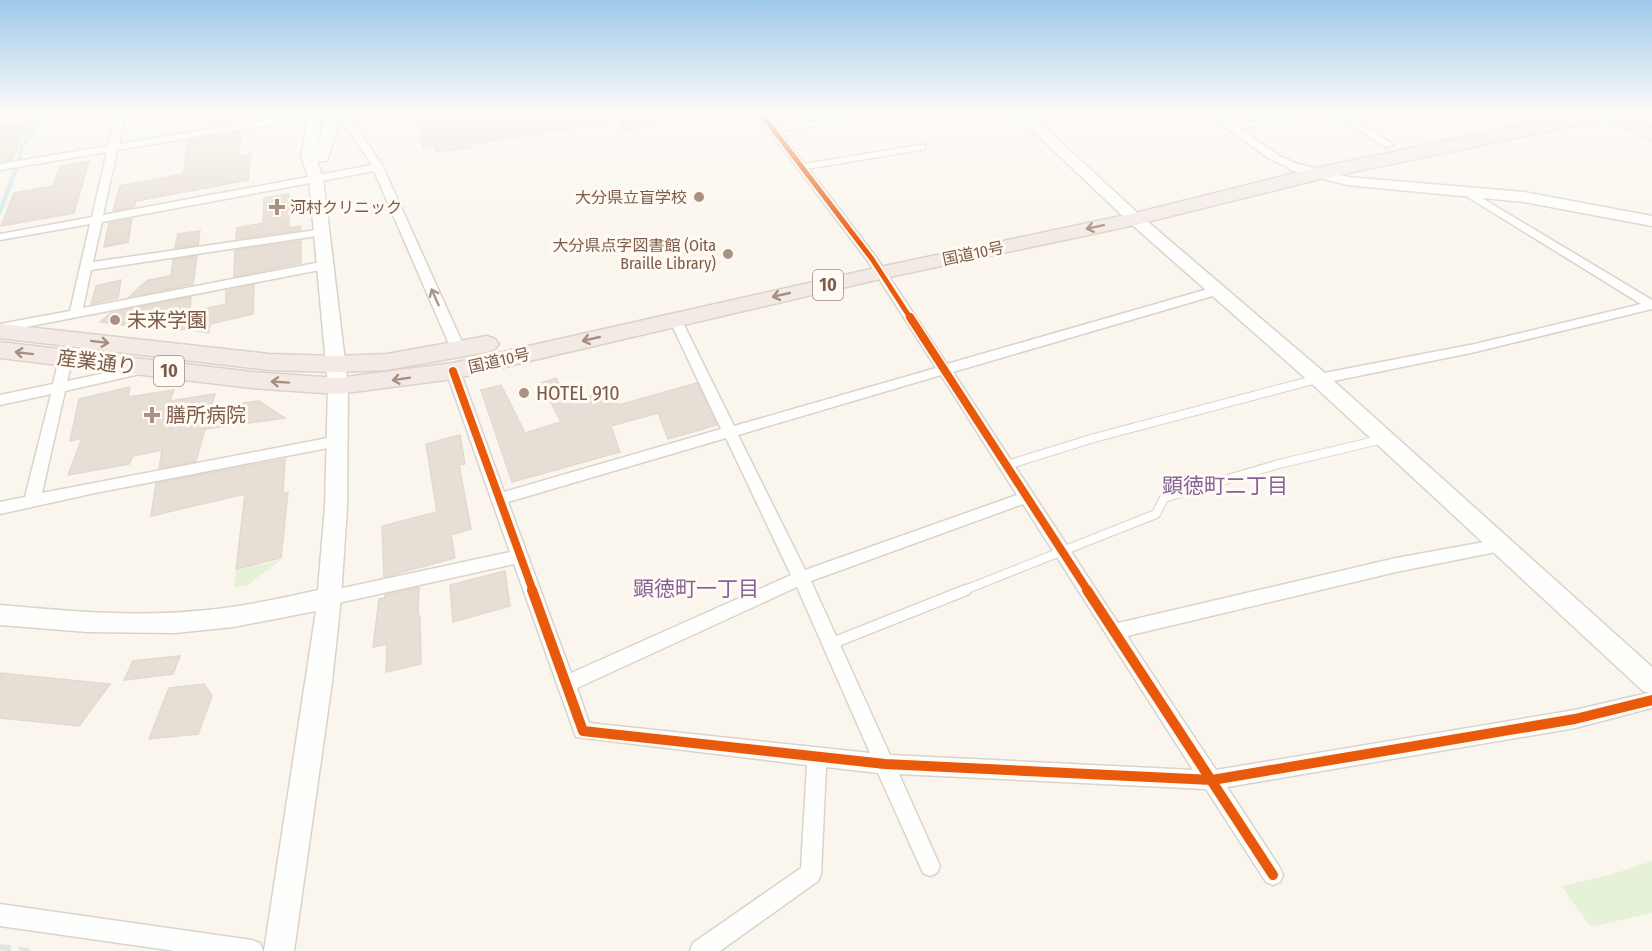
<svg xmlns="http://www.w3.org/2000/svg" width="1652" height="951" font-family="'Fira Sans Condensed','Noto Sans JP',sans-serif">
  <style>
    .green { fill: #e6f2d8 }
    .lines { fill: none; stroke-linecap: round; stroke-linejoin: round }
    .stream { stroke: #cfe9ec; stroke-width: 4.5 }
    .building { fill: #e7ded5; stroke: #e4d9d0; stroke-width: 1.5 }
    .lane-far2-casing { stroke: #dad3cc; stroke-width: 8 }
    .lane-far1-casing { stroke: #dad3cc; stroke-width: 10 }
    .lane-casing { stroke: #dad3cc; stroke-width: 13 }
    .street-casing { stroke: #dad3cc; stroke-width: 3 }
    .secondary-casing { stroke: #dad2ca; stroke-width: 3 }
    .highway-casing { stroke: #dcd2ca; stroke-width: 3 }
    .lane-far2 { stroke: #fefefc; stroke-width: 5 }
    .lane-far1 { stroke: #fefefc; stroke-width: 8 }
    .lane { stroke: #fefefc; stroke-width: 10 }
    .street { fill: #fefefc; fill-rule: evenodd }
    .secondary { fill: #fefefc; fill-rule: evenodd }
    .highway { fill: #f3eae6; fill-rule: evenodd }
    .rail { stroke: #e6e3e6; stroke-width: 6; stroke-dasharray: 11 8; stroke-linecap: butt }
    .cycleway-far2-casing { stroke: #fffaf3; stroke-width: 8 }
    .cycleway-far1-casing { stroke: #fffaf3; stroke-width: 11 }
    .cycleway-casing { stroke: #fffaf3; stroke-width: 14 }
    .cycleway-far2 { stroke: #e8590c; stroke-width: 5 }
    .cycleway-far1 { stroke: #e8590c; stroke-width: 8 }
    .cycleway { stroke: #e8590c; stroke-width: 10 }
    .oneway { stroke: #a68e81 }
    .oneway2 { stroke: #aa9588 }
    .poi-dot { fill: #a99283; stroke: #fffaf3; stroke-width: 2 }
    .labels { text-anchor: middle; stroke-width: 6; stroke-linejoin: round; paint-order: stroke }
    .far-poi-label { font-size: 16px; fill: #7d5c4a; stroke: #fffaf3; text-anchor: end }
    .far-street-label { font-size: 16px; fill: #7d5c4a; stroke: #fffaf3 }
    .shield { fill: #fffaf3; stroke: #a48b7d; stroke-width: 1.5 }
    .shield-label { font-size: 18px; font-weight: bold; fill: #7d5c4a }
    .poi-label { font-size: 20px; fill: #7d5c4a; stroke: #fffaf3; text-anchor: start }
    .street-label { font-size: 20px; fill: #7d5c4a; stroke: #fffaf3 }
    .neighbourhood-label { font-size: 21px; fill: #876299; stroke: #fffaf3 }
  </style>
  <rect width="100%" height="100%" fill="#faf6ee"/>
  <g class="green">
    <polygon points="281,560 246,586 234,587 236,570"/>
    <polygon points="1652,861 1652,913 1591,927 1561,886 1610,875"/>
  </g>
  <g class="lines">
    <g class="stream">
      <polyline points="19,160 22,147 44,112"/>
      <polyline points="0,212 16,168"/>
    </g>
  </g>
  <g class="building">
    <polygon points="416,112 611,112 612,121 470,145 471,148 435,152 434,146 423,148"/>
    <polygon points="615,112 643,112 651,126 624,130"/>
    <polygon points="33,121 18,144 13,160 0,162 0,127"/>
    <polygon points="241,132 239,156 251,154 248,180 136,201 134,207 113,211 120,186 183,174 188,141"/>
    <polygon points="89,161 74,213 1,226 14,193 53,186 60,166"/>
    <polygon points="289,194 289,228 301,226 300,230 236,239 237,228 263,223 264,198"/>
    <polygon points="132,219 128,242 104,247 109,223"/>
    <polygon points="200,231 198,245 175,248 178,234"/>
    <polygon points="301,241 301,263 234,277 235,250"/>
    <polygon points="197,256 193,284 129,297 148,280 171,276 173,260"/>
    <polygon points="121,280 118,298 91,304 96,286"/>
    <polygon points="254,285 253,314 210,324 209,333 185,329 174,331 175,324 154,329 100,322 111,313 191,297 190,312 226,304 226,291"/>
    <polygon points="556,378 564,393 573,390 579,400 610,389 619,405 697,383 717,425 668,439 658,413 611,426 620,452 512,482 481,390 501,385 525,433 561,422 541,383"/>
    <polygon points="130,387 128,397 174,390 170,401 215,394 211,407 259,401 285,418 205,429 196,461 159,468 162,450 133,456 129,464 68,475 82,438 70,441 79,399"/>
    <polygon points="460,435 465,464 459,465 471,529 451,535 455,558 384,577 382,526 437,512 426,444"/>
    <polygon points="285,459 283,494 288,492 281,558 236,569 245,494 151,516 156,483"/>
    <polygon points="505,571 510,606 453,622 450,585"/>
    <polygon points="419,587 418,617 420,616 421,664 386,672 387,644 373,647 379,599 385,598 385,595"/>
    <polygon points="180,656 173,674 124,680 133,661"/>
    <polygon points="0,673 110,684 79,726 0,718"/>
    <polygon points="204,684 212,696 198,734 149,739 169,688"/>
  </g>
  <g class="lines">
    <g class="lane-far2-casing">
      <g id="lane-far2">
        <polyline points="774,130 839,119 843,116 840,112"/>
        <polyline points="802,167 923,147"/>
      </g>
    </g>
    <g class="lane-far1-casing">
      <g id="lane-far1">
        <polyline points="1007,465 1094,438 1317,379"/>
        <polyline points="962,591 1156,514 1164,498 1279,464 1383,439"/>
      </g>
    </g>
    <g class="lane-casing">
      <polyline id="lane" points="830,644 966,590"/>
    </g>
    <g class="street-casing">
      <g id="street">
        <polygon points="116,112 126,112 119,144 310,112 322,114 317,117 117,150 103,215 372,165 337,112 347,112 383,167 466,351 464,354 454,354 452,351 374,171 102,222 93,262 323,229 329,232 323,235 91,270 83,308 326,261 332,265 330,268 0,332 0,324 70,311 90,224 0,240 0,234 92,217 107,152 0,170 0,164 108,146"/>
        <path d="M755,112h10l111,145 71,107 268,-77h8v6l-270,79 165,251 278,-65 105,-19 6,1 2,5 -2,5 -6,1 -105,21 -269,64 89,134 359,-60 77,-18v16l-77,20 -348,59 53,81 3,7 -3,7 -7,3 -7,-3 -60,-93 -307,-15 41,92 -3,7 -7,3 -7,-3 -45,-100 -52,-6 -5,107 -3,7 -98,70h-30l3,-8 108,-75 6,-103 -231,-28 -62,-173 -185,41 -6,-2 -2,-5 2,-5 6,-2 181,-39 -64,-181 2,-3 5,-1 7,4 44,121 217,-63 -52,-110 2,-3h8l2,3 53,107 202,-58 -69,-108zM941,375l76,120 -212,75 -67,-135zM726,438l65,137 -220,98 -63,-171zM1023,504l170,266 -303,-15 -79,-174zM797,587l73,166 -281,-30 -12,-35z"/>
        <polygon points="1204,112 1216,112 1234,125 1299,112 1320,112 1240,129 1278,155 1299,165 1299,169 1295,170 1270,159"/>
        <polygon points="1332,112 1344,112 1394,145 1385,147"/>
        <polygon points="1467,189 1652,300 1652,309 1475,352 1319,384 1314,382 1312,379 1314,376 1319,374 1475,344 1641,304 1463,194 1462,192"/>
        <polygon points="66,354 73,358 67,381 144,365 151,369 144,373 65,391 42,493 338,436 345,441 338,446 95,493 0,514 0,502 25,497 51,394 0,405 0,395 53,384 59,358"/>
        <polygon points="0,904 252,940 260,943 263,951 175,951 0,926"/>
      </g>
    </g>
    <g class="secondary-casing">
      <g id="secondary">
        <path d="M310,112h14l-8,38 12,-38h14l-14,46 -2,3h-9l6,18 25,207 -1,121 -6,91 -9,84 -38,269h-30l52,-340 -83,16 -58,6 -87,-1 -88,-7v-20c65,6 131,12 196,6 41,-3 82,-12 122,-21l7,-83 3,-121 -19,-207 -8,-23z"/>
        <polygon points="1013,112 1028,112 1141,216 1326,374 1652,667 1652,694 1643,691 1312,384 1129,222"/>
        <polygon points="1295,163 1348,177 1524,192 1652,216 1652,226 1524,202 1347,185 1290,170 1288,167"/>
      </g>
    </g>
    <g class="highway-casing">
      <g id="highway">
        <polygon points="1587,112 1621,112 1652,128 1652,140 1605,119 1316,180 1135,225 880,279 453,379 338,394 252,388 0,358 0,342 252,372 338,378 453,363 880,267 1135,213 1315,168"/>
        <polygon points="0,324 269,354 337,356 387,354 487,336 495,339 499,344 495,349 487,352 387,370 337,372 269,370 0,338"/>
      </g>
    </g>
    <use href="#lane-far2" class="lane-far2"/>
    <use href="#lane-far1" class="lane-far1"/>
    <use href="#lane" class="lane"/>
    <use href="#street" class="street"/>
    <use href="#secondary" class="secondary"/>
    <use href="#highway" class="highway"/>
    <polyline class="rail" points="0,947 29,951"/>
    <g class="cycleway-far2-casing">
      <polyline id="cycleway-far2" points="760,112 872,259 911,319"/>
    </g>
    <g class="cycleway-far1-casing">
      <g id="cycleway-far1">
        <polyline points="910,317 1088,591"/>
        <polyline points="453,371 533,591"/>
      </g>
    </g>
    <g class="cycleway-casing">
      <g id="cycleway">
        <polyline points="532,590 583,731 885,764 1212,780 1575,719 1652,700"/>
        <polyline points="1087,590 1273,875"/>
      </g>
    </g>
    <use href="#cycleway-far2" class="cycleway-far2"/>
    <use href="#cycleway-far1" class="cycleway-far1"/>
    <use href="#cycleway" class="cycleway"/>
  </g>
  <defs><path id="oneway-shaft" d="M-6 0H5M1.5-3L5.5 0L1.5 3" fill="none" stroke-width="1.6" stroke-linecap="round" stroke-linejoin="round" transform="scale(1.5)"/></defs>
  <g class="oneway">
    <use href="#oneway-shaft" transform="translate(1095 227) rotate(168)"/>
    <use href="#oneway-shaft" transform="translate(781 295) rotate(167)"/>
    <use href="#oneway-shaft" transform="translate(591 339) rotate(167)"/>
    <use href="#oneway-shaft" transform="translate(100 342) rotate(7)"/>
    <use href="#oneway-shaft" transform="translate(24 353) rotate(-173)"/>
    <use href="#oneway-shaft" transform="translate(401 379) rotate(171)"/>
    <use href="#oneway-shaft" transform="translate(280 382) rotate(-176)"/>
  </g>
  <use class="oneway2" href="#oneway-shaft" transform="translate(435 297) rotate(-114)"/>
  <linearGradient id="sky" x2="0" y2="1"><stop stop-color="#9ec9ea"/><stop offset="0.46" stop-color="#fdfbf7"/><stop offset="1" stop-color="#fdfbf7" stop-opacity="0"/></linearGradient>
  <rect width="1652" height="245" fill="url(#sky)"/>
  <g class="poi-dot">
    <circle cx="699" cy="197" r="6"/>
    <path d="M274 198h6v6h6v6h-6v6h-6v-6h-6v-6h6z"/>
    <circle cx="728" cy="254" r="6"/>
    <circle cx="115" cy="320" r="6"/>
    <circle cx="524" cy="393" r="6"/>
    <path d="M149 406h6v6h6v6h-6v6h-6v-6h-6v-6h6z"/>
  </g>
  <g class="labels">
    <g class="far-poi-label">
      <text x="687" y="203">大分県立盲学校</text>
      <text x="290" y="213" text-anchor="start">河村クリニック</text>
      <text x="716" y="251">大分県点字図書館 (Oita<tspan x="716" dy="18">Braille Library)</tspan></text>
    </g>
    <g class="far-street-label">
      <text transform="translate(973 253) rotate(-12)" y="6">国道10号</text>
      <text transform="translate(499 360) rotate(-13)" y="6">国道10号</text>
    </g>
    <g class="shield">
      <rect x="813" y="270" width="30" height="30" rx="4.5"/>
      <rect x="154" y="356" width="30" height="30" rx="4.5"/>
    </g>
    <g class="shield-label">
      <text x="828" y="291">10</text>
      <text x="169" y="377">10</text>
    </g>
    <g class="poi-label">
      <text x="127" y="327">未来学園</text>
      <text x="536" y="400">HOTEL 910</text>
      <text x="166" y="422">膳所病院</text>
    </g>
    <g class="street-label">
      <text transform="translate(97 362) rotate(7)" y="7">産業通り</text>
    </g>
    <g class="neighbourhood-label">
      <text x="1225" y="493">顕徳町二丁目</text>
      <text x="696" y="596">顕徳町一丁目</text>
    </g>
  </g>
</svg>
